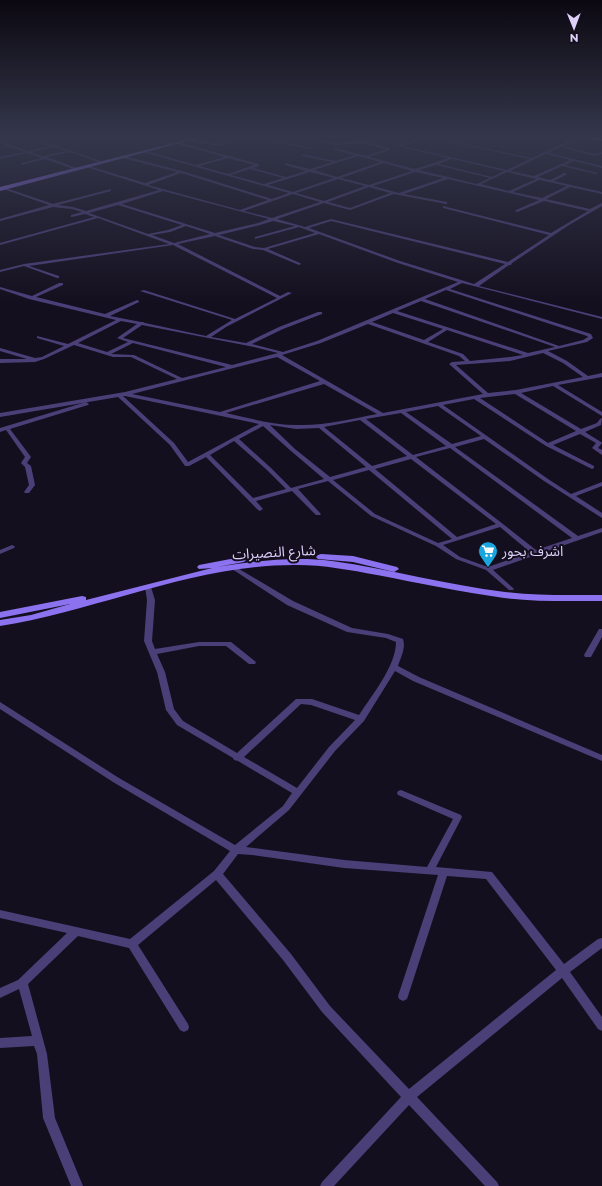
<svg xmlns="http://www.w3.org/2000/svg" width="602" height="1186" font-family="Montserrat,'Noto Sans Arabic',sans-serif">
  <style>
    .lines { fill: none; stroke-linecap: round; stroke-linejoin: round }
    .street { fill: #4b3f78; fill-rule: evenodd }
    .secondary { fill: #8c72ef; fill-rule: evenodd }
    .labels { text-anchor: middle; stroke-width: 4; stroke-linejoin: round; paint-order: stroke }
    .poi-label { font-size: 14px; fill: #ddd1fa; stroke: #140f1e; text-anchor: start }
    .street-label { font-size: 14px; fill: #ddd1fa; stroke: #140f1e }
  </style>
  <rect width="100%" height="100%" fill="#140f1e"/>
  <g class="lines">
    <g class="street">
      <path d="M29,138h4l71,24 -3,1 -31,-11 -23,5 30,11 -1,2 -31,-11 -24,6v-2l21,-5 -15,-5 -27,6v-2l24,-5 -24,-9v-2l28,10 23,-5zM54,147l13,4 -24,5 -12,-4z"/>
      <polygon points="105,138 110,138 108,139"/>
      <polygon points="148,138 153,138 141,141 139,140"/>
      <polygon points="154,138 158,138 175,144 172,145"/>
      <polygon points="181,138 185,138 219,144 242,138 246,138 219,146 189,141"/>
      <polygon points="256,138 261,138 313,148 311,149"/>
      <path d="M304,138l33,5 24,-2 29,7v2l-21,7 46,12 33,-11 -51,-12 23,-8h4l-22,8 105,24 23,-11 -98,-21h4l96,20 34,-16 19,-4v1l-22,7 31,8 8,-2v2l-8,2 -33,-9 -12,6 53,13v2l-28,-7 -9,4 33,8 -2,1 -34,-8 -24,11 12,3 14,-7h2v2l-12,6 48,11v2l-32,-7 -24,12 44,10 12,-6v3l-33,19 -57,38 -1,2h-2l-30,21 123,31v2l-140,-36 -12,6 141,45 2,4 -6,4 -39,9 19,10 21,15 14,-3v4l-44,8 44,27v4l-49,-30 -32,7 60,36 16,-6 3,-4 2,-1 -1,7 -16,7 16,10 1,1 -4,5 4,2v5l-10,-7 4,-5 -16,-9 -27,11 41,21v2l-2,1 -46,-23 -72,-47 -31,6 105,74 23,15 31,-12v4l-26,10 26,17v5l-58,-37 -60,-42 -29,8 123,89 24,-8v4l-109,38 20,18 1,1 -1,1h-4l-23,-20 -30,-11 -20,-13 -65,-30 -43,-35 -30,8 22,24 1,1 -1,1h-4l-24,-24 -36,10 7,8 -3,2 -2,-1 -52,-53 -17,9h-4l-15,-21 -52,-48 -118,20v-4l125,-21 52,-13 -46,-22h-18l-39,-12 -30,14 -9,3 -35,1v-4h27l-27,-8v-3l35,10 7,-1 22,-11 -27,-8v-2l31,8 48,-24 -87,-21 -29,-10v-2l32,9 27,-13h4v2l-27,12 69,17 32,-14 2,1v1l-29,14 31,6h2l2,1 61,13 26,-16 -92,-29 4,-1 91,29 42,-21 -104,-53 -144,21 30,10v2h-2l-33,-12 -24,6v-2l24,-6 145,-20 -71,-26 -98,27v-2l94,-26 -9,-3 -13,3h-1v-2l11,-3 -10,-3 -19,-2 -53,14v-2l49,-14 -46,-16v-2l50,17 58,-15v2l-53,14 15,2 13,4 73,-21 -73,-23v-2l59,18 32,-11 -54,-14 1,-2 58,15 90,28 17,-6 -146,-41 3,-1 50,14 28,-8 -47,-13 1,-2 81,22v2l-6,2 33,9 20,-6 -21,-6v-2l25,6 22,-7 -30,-6v-2l34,7 18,-6 -20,-5 1,-2 31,8 20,-7 -25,-6 -24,2 -32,-6zM546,154l24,6 -36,16 -24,-5zM358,156l22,6 -43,15 -23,-7zM228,158l26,7 -26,9 -28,-8zM452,159l52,12 -12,6 -53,-13zM384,163l28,8 -43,14 -28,-7zM436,165h1l53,13 -13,6 -58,-14zM250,169l33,9 -19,6 -33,-9zM310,172l24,6 -41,14 -25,-7zM415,172l28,6 -44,15 -26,-7zM507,172l29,7 -27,12 -28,-7zM181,173l87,27 -28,10 -92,-25zM338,179l27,7 -41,15 -28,-8zM448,179l91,21 -23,10 -1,1 2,1 27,-11 44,10 -37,22 -108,-27v2l106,27 -41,27 -177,-43 -26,8 -28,-8 47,-16 26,7 44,-16 52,10h1v-2l-43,-8zM539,180l28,6 -25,12 -29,-6zM369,187l21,6 -40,15 -22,-6zM163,191l106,28 -11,4 -43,10 -93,-29zM293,194l27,8 -48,16 -28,-7zM118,205l64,20 -14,5 -20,4 -59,-21zM273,221l22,5 -40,11v2l44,-12 16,6 -51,15 -9,-1 -36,-12 41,-10zM331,221l174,43 -31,20 -74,-23 -91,-33zM186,226l24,8 -36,9 -22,-8 18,-3zM319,234l79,29 60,19 -141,59 -34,11 -31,-8 31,-15 39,-15v-2h-4l-39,15 -33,16 -35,-6 15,-10 66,-34 -4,-1 -8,4 -102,-52 37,-8 38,13 10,1 36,15 2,-1 -1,-1 -32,-14zM446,290l141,46 1,1 -5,3 -24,6 -134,-47zM421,301l134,46 -27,6 -131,-42zM393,313l50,16 -19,11 -52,-18zM121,321l16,3 -20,14 11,4 -21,10 -29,-9zM368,324l91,32 6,5 -13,1 -3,2 34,30 -100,19 -101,-58 39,-12zM142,325l112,22 24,6 -46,12 -109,-27zM447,330l76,25 -13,2 -40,4 -7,-7 -35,-12zM133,343l93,24 -44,11 -48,-23 -23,-1zM543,353l20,10 20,14 -67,13 -28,3 -32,-28 54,-4zM277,357l43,24 -100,31 -88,-18zM324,384l53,30c-26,5 -53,12 -80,11 -24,0 -48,-7 -71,-12zM515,394l61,37 -28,12 -68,-45zM123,396h2l134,28 -71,38 -14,-19zM438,406l43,30 -29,8 -46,-32zM401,413l45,33 -33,9 -47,-36zM360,420l47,36 -35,10 -48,-39zM270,425l26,4 23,-1 47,39 -36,10 -35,-28zM263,426l28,25 33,28 -33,9 -20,-20 -32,-29zM234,441l33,29 19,19 -33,9 -43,-43zM450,448l122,90 -36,12 -33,-26 -87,-67zM411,459l85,65 -39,13 -82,-68zM369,470l83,69 -14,4 -63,-29 -42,-34zM500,527l30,25 -42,15 -28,-10 -17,-12z"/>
      <polygon points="86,402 89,404 88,405 10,429 31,457 27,463 31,466 35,485 29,493 25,493 24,492 29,485 25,467 21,463 25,457 6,430 0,432 0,428"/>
      <polygon points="12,545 14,546 15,547 14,548 0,554 0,550"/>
      <path d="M234,566l59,35 59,27 36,6 15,5c3,9 -2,18 -5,27l21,11 183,78v6l-189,-80 -18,-10 -31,50 -29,30 -46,59 -43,37 98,13 83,7 26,-48 -55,-24 -1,-2 1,-2 3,-1 60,25 1,2 -26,50 56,5 72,92 34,-25 4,-1v10l-32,24 32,45v14l-4,-2 -36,-51 -145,119 80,85 2,4h-14l-76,-81 -75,81h-14l2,-4 79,-85 -79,-85 -39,-52 -67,-80 -78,65 50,79 1,3 -1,3 -4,2 -4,-2 -51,-82 -51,-12 -50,48 19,70 8,64 28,68h-12l-28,-68 -6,-64 -3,-8 -34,2v-10l32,-2 -13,-47 -19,9v-10l18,-8 49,-47 -67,-15v-8l130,29 84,-68 16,-20 -117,-69 -113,-73v-7l119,76 116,67 48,-39 9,-13 -54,-32 -4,-1 -1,-2 -56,-33 -11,-15 -9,-38 -13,-31 3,-41 -2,-13 1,-1 2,-1 3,2 4,13 -3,41 3,8 44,-7h32l25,20 -1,2h-6l-23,-18h-27l-42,8 8,18 9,37 9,12 54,32 59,-54h16l47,16c13,-20 37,-49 37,-73l-10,-4 -39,-6 -60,-27 -55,-36 -1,-1zM301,704l10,1 44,15 -26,27 -32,41 -53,-31zM238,854l14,1 92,13 94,7 -40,121 1,3 4,2 4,-2 1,-3 39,-120 39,3 70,91 -147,119 -79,-83 -39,-52 -68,-80z"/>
      <polygon points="599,629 602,629 602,637 591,657 585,657 584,655"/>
    </g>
    <g class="secondary">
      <polygon points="193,138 199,138 0,191 0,187"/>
      <polygon points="589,138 602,139 602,141 589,139"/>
      <polygon points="321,554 353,556 397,567 399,569 394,572 353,562 318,559 316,557 318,555"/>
      <path d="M241,557l5,3 -2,2 -27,5c38,-6 77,-11 115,-6 58,8 115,24 173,31 32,4 65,3 97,3v6c-32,0 -66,1 -98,-3 -43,-6 -85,-15 -127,-23 -27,-5 -53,-10 -80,-10 -102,-1 -197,45 -297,61v-6l31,-5 39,-11 -70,14v-6l82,-16 4,1v3l126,-32 -13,1 -2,-2 2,-2z"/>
    </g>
  </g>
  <linearGradient id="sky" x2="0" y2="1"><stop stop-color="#0b0810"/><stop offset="0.45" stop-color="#34374c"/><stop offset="1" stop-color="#34374c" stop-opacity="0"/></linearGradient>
  <rect width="602" height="304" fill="url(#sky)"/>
  <defs>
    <g id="supermarket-pin" transform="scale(1)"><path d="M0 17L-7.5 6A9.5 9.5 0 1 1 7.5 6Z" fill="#19a6de" stroke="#140f1e"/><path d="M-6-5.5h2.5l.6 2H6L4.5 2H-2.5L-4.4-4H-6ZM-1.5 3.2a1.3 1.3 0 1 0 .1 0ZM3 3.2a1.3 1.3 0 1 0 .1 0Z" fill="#fff"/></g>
  </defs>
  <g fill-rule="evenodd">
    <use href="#supermarket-pin" x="488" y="551"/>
  </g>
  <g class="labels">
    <g class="poi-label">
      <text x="502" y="556">اشرف بحور</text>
    </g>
    <g class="street-label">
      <text transform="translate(274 552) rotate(-3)" y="5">شارع النصيرات</text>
    </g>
  </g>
  <g transform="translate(574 28) rotate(179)" stroke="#140f1e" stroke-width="3" paint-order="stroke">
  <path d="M0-3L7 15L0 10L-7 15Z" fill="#ddd1fa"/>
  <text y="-6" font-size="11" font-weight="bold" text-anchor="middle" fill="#ddd1fa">N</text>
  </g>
</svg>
